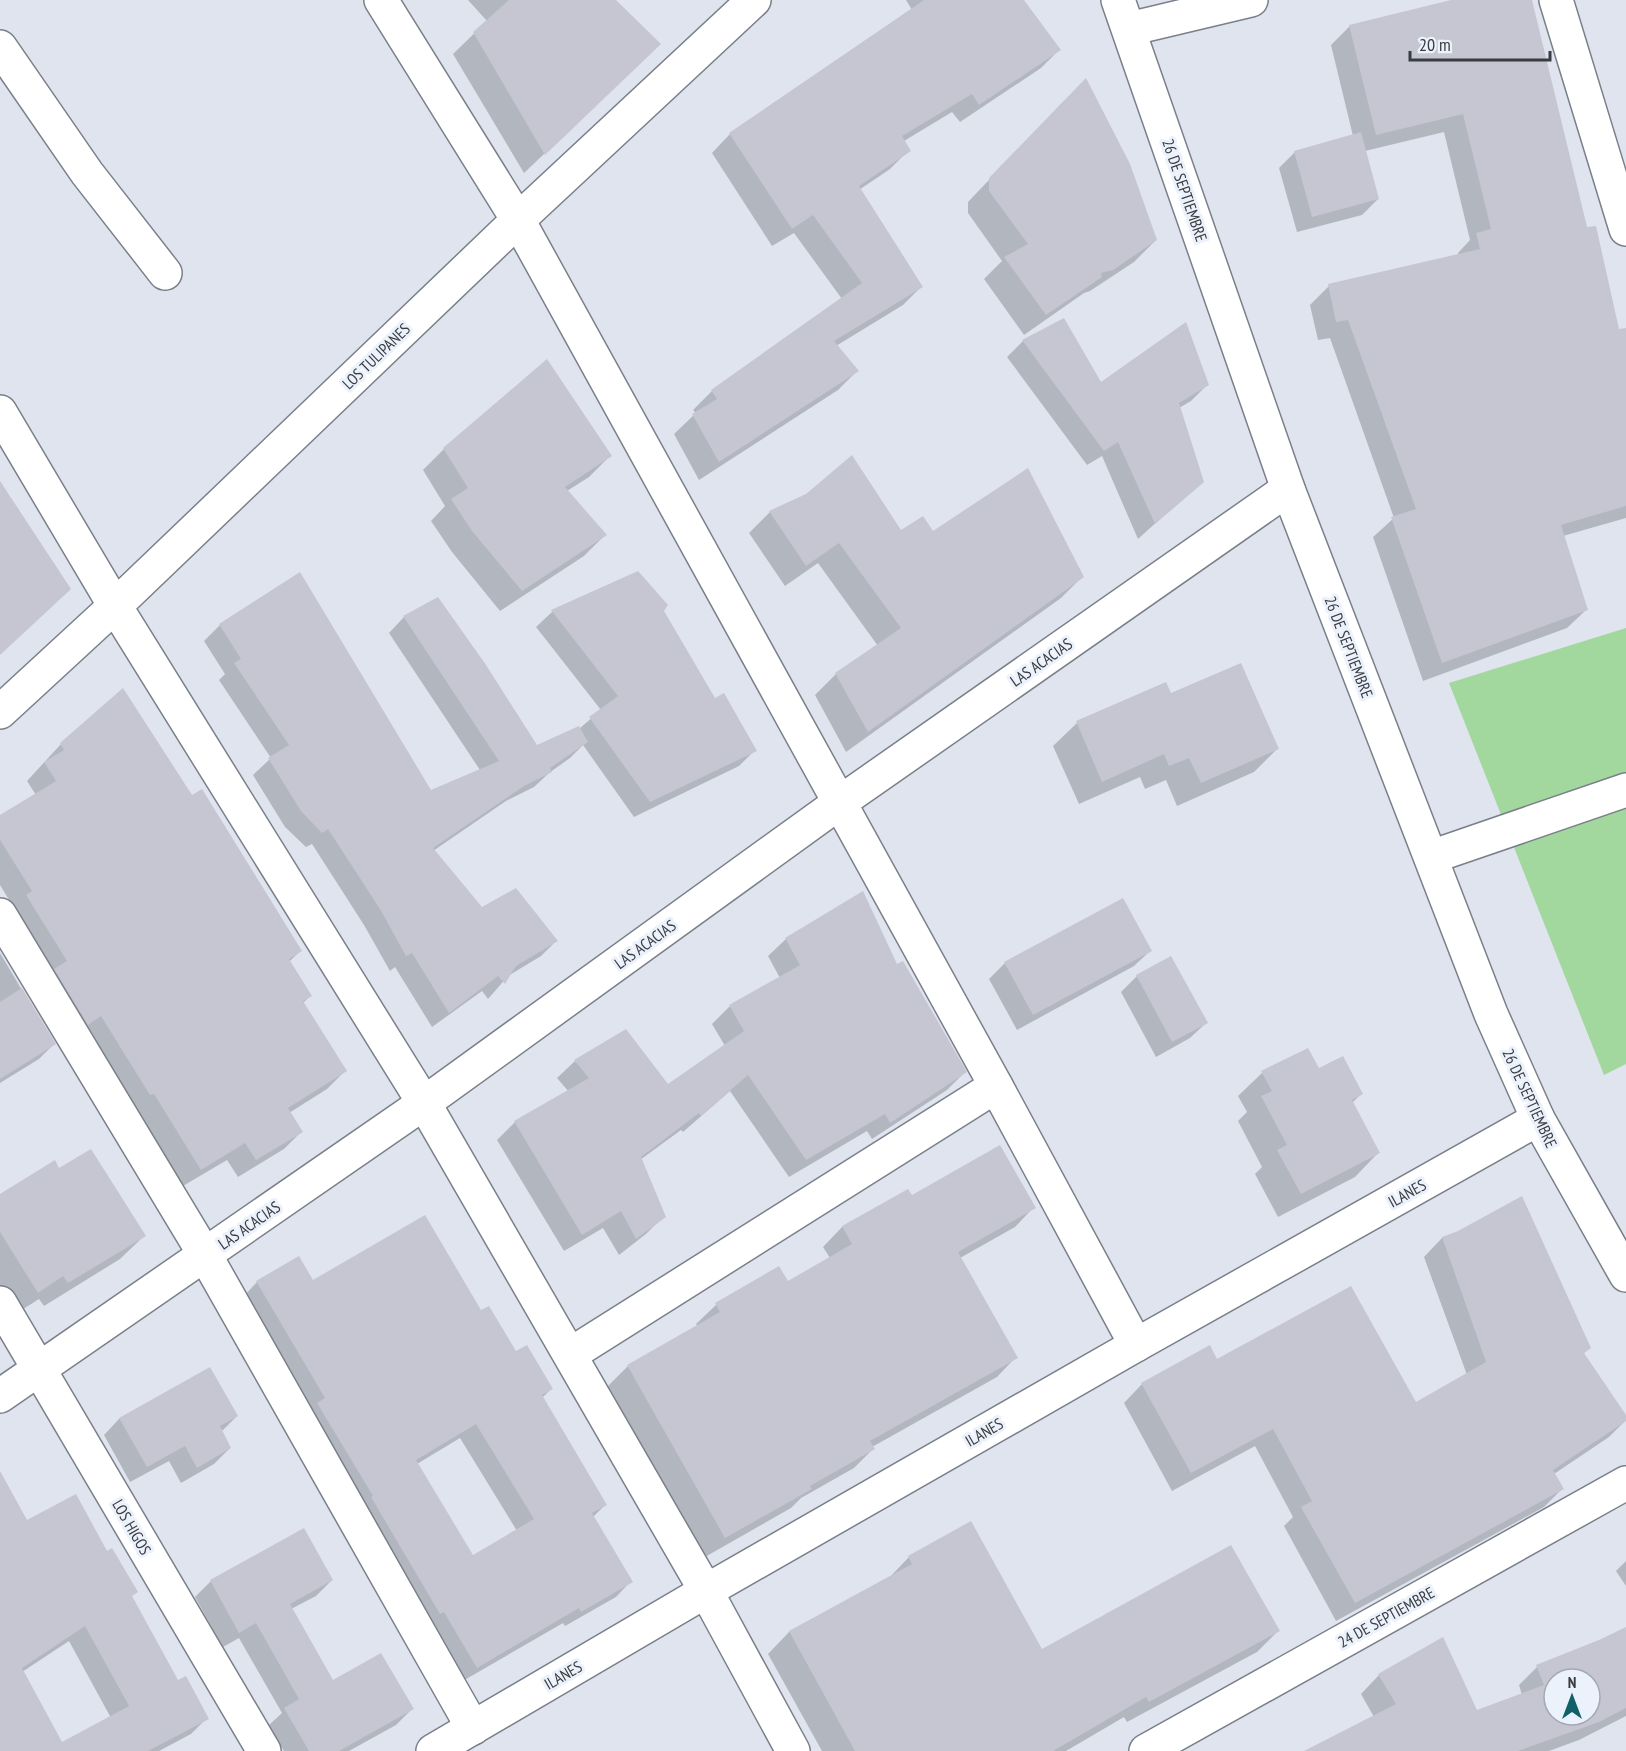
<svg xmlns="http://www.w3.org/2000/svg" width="1626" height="1751" font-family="'PT Sans Narrow',sans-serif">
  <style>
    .green { fill: #a2d89d }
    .shadow { fill: #0003; fill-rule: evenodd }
    .building { fill: #c5c6d1; fill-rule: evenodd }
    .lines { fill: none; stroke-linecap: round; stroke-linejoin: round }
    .minor-casing { stroke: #7a8089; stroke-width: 36 }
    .tertiary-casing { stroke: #7a8089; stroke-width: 36 }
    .minor { stroke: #fff; stroke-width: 33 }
    .tertiary { stroke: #fff; stroke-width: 33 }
    .labels { text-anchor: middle; stroke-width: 6; stroke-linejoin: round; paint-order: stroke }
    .street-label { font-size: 16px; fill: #393c40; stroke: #ecf2fc }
  </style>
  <rect width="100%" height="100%" fill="#dfe4ef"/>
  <polygon class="green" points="1626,628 1626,1064 1604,1075 1449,683"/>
  <g class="shadow">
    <polygon points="468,0 614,0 639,64 524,173 453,54 487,21"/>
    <polygon points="906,0 1022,0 1059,50 1041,68 960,122 952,112 904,141 909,150 890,169 859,190 921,287 903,305 836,346 857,371 838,390 699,480 674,434 696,413 693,410 712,391 842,299 794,233 772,246 712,153 730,134 912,10"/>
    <polygon points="1457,0 1531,0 1586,229 1626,352 1626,518 1563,536 1586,610 1567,628 1423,681 1373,537 1394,518 1330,338 1318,340 1310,305 1329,286 1459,256 1458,253 1470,240 1444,132 1365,151 1378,199 1362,215 1297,232 1279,168 1295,152 1353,136 1331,45 1350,26"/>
    <polygon points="1064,101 1156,240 1134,262 1090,291 1084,293 1024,335 984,279 1002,261 968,213 968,202"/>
    <polygon points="1023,341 1101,384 1207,385 1191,401 1179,408 1202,481 1138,539 1102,456 1087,465 1007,357"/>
    <polygon points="444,449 610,456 589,477 567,491 605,535 584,556 500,611 452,552 431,521 445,506 423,470"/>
    <polygon points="770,512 900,532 932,533 1082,577 1061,598 846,752 815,695 836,674 878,646 818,563 785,586 749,533"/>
    <polygon points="637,573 662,611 714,701 755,750 739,766 634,817 583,745 570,758 549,773 534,787 506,801 433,851 482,909 556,941 541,956 508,976 488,999 482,991 432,1027 395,967 390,971 364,925 312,844 306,847 285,827 253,775 271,758 219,680 225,674 204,641 220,625 430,791 480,770 389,633 404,617 536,747 579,729 601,710 536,627 552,612"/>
    <polygon points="1165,684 1171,695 1277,749 1254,772 1177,806 1166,780 1145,789 1140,777 1079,804 1053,746 1077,723"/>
    <polygon points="61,744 191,797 300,951 289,962 310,996 303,1003 345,1071 327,1089 289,1113 301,1132 284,1149 238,1177 227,1160 183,1186 0,885 0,817 36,795 27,781"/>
    <polygon points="786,939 896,966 965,1072 947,1090 872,1139 867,1131 789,1177 730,1091 683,1132 681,1130 640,1160 664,1216 646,1234 619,1255 603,1228 564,1251 497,1140 515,1122 569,1092 557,1078 575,1061 626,1031 668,1086 725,1046 712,1024 730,1006 780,978 768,956"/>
    <polygon points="1150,951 1134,966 1017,1030 989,979 1005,963"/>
    <polygon points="0,953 54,1044 39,1059 0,1083"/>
    <polygon points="1137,976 1206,1023 1190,1038 1156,1057 1121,992"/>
    <polygon points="1307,1050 1318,1070 1361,1094 1352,1103 1378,1153 1355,1177 1278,1217 1255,1174 1262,1167 1238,1121 1247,1112 1238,1096 1262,1073"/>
    <polygon points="59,1170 144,1236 120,1259 44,1306 39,1299 14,1315 0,1293 0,1196"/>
    <polygon points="908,1191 911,1197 1034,1207 1015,1227 960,1258 1016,1357 997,1377 872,1447 873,1449 854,1468 801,1498 791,1508 705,1557 608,1386 628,1366 698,1327 696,1324 716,1305 779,1268 787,1283 830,1258 823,1247 842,1227"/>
    <polygon points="1458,1232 1589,1348 1583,1354 1626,1420 1609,1437 1554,1474 1562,1489 1544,1507 1336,1621 1284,1526 1293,1517 1255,1446 1172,1491 1124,1403 1142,1384 1216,1361 1415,1404 1467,1375 1424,1257 1442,1238"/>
    <path d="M257,1282h56l168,30 35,41 35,36 -9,9 63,107 -12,12 38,64 -15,16 -51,29 -2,-3 -102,59 -219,-384zM460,1438l57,93 -45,27 -55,-94z"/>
    <polygon points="209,1369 237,1416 221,1432 230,1448 214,1464 181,1483 169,1461 130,1482 104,1435 119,1419"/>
    <polygon points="0,1501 26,1522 131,1597 177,1682 207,1718 191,1734 159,1751 49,1751 111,1718 69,1641 22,1672 35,1751 0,1751"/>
    <polygon points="970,1523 1041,1652 1278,1631 1257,1652 1127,1722 1124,1717 1066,1751 822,1751 768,1654 789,1632 888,1579 909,1557"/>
    <polygon points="303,1530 332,1580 316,1596 291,1609 332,1682 412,1709 396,1725 349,1751 284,1751 269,1725 282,1713 239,1638 223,1647 195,1597 211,1581"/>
    <polygon points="1626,1561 1626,1586 1616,1571"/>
    <path d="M1626,1629v87l-47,24 -30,11h-231l56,-34 -13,-23 18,-19 97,37 46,-17 -3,-10 18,-18zM1554,1679h36v36h-36z"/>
  </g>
  <g class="building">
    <polygon points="509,0 616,0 661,44 545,155 473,32"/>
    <polygon points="924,0 1024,0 1061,50 979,105 972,94 902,136 911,151 859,186 923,287 834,341 859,371 719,462 692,414 717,399 711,390 862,283 813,215 792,229 729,133"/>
    <polygon points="1451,0 1532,0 1587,227 1596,226 1619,329 1626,328 1626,506 1561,525 1588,610 1442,663 1391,517 1416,509 1348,320 1336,322 1328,284 1480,249 1476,233 1491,229 1463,114 1376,135 1349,25"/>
    <polygon points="1086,78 1130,164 1157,240 1113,270 1101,273 1102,277 1046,315 1004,257 1028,244 989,191 989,178"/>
    <polygon points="1361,132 1379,199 1312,217 1294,151"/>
    <polygon points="1064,318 1101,382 1186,322 1209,385 1179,403 1204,482 1155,524 1118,442 1104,451 1022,340"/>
    <polygon points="547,359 612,456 565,487 607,535 522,591 472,531 451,499 468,488 443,448"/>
    <polygon points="852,455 901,530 923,516 933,531 1028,468 1084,577 868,732 835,673 901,628 839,543 806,566 769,511 806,494"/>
    <polygon points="0,481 71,589 0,655"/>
    <polygon points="638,571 668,605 664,611 715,698 724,693 757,751 650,802 589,717 618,696 551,610"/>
    <polygon points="300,572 431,790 499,761 403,616 438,597 486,665 537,745 579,726 588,742 550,768 552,772 524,786 433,848 482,907 516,888 558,941 516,966 505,984 498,976 449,1013 412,953 406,956 380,909 328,829 322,833 301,811 268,758 289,745 234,663 241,659 219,624"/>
    <polygon points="1241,663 1279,749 1201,783 1189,758 1169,766 1164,754 1102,782 1076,721 1166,682 1171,693"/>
    <polygon points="123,688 192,795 202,789 302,951 289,959 312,996 303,1001 347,1071 288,1108 303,1132 256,1160 245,1143 201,1170 154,1094 150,1095 101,1016 88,1025 54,969 67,961 26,895 32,891 0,840 0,815 56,781 44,762 64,750 60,743"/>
    <polygon points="863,891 897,964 903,961 967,1072 890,1123 885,1114 806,1160 748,1075 701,1116 699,1113 641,1157 666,1217 636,1239 621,1211 582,1235 514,1121 589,1078 574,1060 626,1029 668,1084 744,1031 729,1005 800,965 785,938"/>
    <polygon points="1123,898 1152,951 1033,1015 1004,962"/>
    <polygon points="1171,956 1208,1023 1172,1042 1136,975"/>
    <polygon points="22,988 56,1044 0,1079 0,1002"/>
    <polygon points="1308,1048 1319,1068 1343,1056 1363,1094 1352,1100 1380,1153 1301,1194 1277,1150 1287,1145 1261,1096 1272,1091 1261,1071"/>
    <polygon points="1000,1145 1036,1208 958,1252 1018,1358 870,1441 875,1449 810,1486 812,1489 725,1538 627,1365 720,1312 715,1303 779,1266 788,1281 852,1244 842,1226 908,1189 912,1195"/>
    <polygon points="91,1149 146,1236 68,1283 63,1276 38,1293 0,1232 0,1194 55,1160 59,1168"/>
    <polygon points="1522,1196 1591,1348 1584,1353 1626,1415 1626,1421 1553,1470 1564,1489 1355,1603 1301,1507 1312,1501 1273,1429 1191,1473 1141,1383 1210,1345 1217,1359 1351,1286 1416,1402 1486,1362 1442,1237 1458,1231"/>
    <path d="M425,1215l56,95 8,-4 27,45 11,-6 26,44 -11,6 65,110 -15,8 41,69 -52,30 -2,-4 -102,60 -33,-56 -4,2 -69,-117 2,-1 -56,-93 8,-5 -69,-117 43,-25 14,24zM476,1424l58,95 -61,36 -57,-95z"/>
    <polygon points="210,1367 238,1416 220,1426 231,1448 197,1468 185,1446 147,1467 119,1418"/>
    <path d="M0,1471l27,49 49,-26 31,57 5,-3 26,44 -6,4 46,84 8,-4 23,43 -61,32h-148zM85,1626l44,80 -67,36 -40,-74z"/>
    <polygon points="971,1521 1042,1649 1231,1545 1280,1631 1149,1702 1146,1697 1053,1751 855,1751 789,1631 912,1564 908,1556"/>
    <polygon points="304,1528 333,1580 290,1604 333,1680 381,1653 414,1709 339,1751 309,1751 284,1708 299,1699 256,1623 239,1633 210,1580"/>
    <path d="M1626,1627v81l-27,14 -81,29h-214l92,-47 -18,-30 65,-37 34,73 67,-25 -8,-20 63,-25zM1554,1679h36v36h-36z"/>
  </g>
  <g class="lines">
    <g class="minor-casing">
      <g id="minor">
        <polyline points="381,0 518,220 996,1086 1136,1345"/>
        <polyline points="1556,0 1626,229"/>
        <polyline points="1129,29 1251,0"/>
        <polyline points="0,47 87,173 165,273"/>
        <polyline points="0,412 115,606 424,1103 706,1591 793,1751"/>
        <polyline points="0,712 115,606 518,220 754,0"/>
        <polyline points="1431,857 1626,790"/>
        <polyline points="0,915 205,1255 473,1728"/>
        <polyline points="0,1303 264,1751"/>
        <polyline points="571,1354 996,1086"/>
        <polyline points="0,1396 424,1103 839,803 1288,489"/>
        <polyline points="433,1751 706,1591 1136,1345 1538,1119"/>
        <polyline points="1146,1751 1626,1483"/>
      </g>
    </g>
    <g class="tertiary-casing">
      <polyline id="tertiary" points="1118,0 1288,489 1491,1014 1538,1119 1626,1275"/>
    </g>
    <use href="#minor" class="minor"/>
    <use href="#tertiary" class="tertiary"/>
  </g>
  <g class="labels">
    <g class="street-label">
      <text transform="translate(1185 190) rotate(71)" y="6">26 DE SEPTIEMBRE</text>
      <text transform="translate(376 356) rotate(-44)" y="6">LOS TULIPANES</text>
      <text transform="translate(1349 647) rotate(69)" y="6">26 DE SEPTIEMBRE</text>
      <text transform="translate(1041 662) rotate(-35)" y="6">LAS ACACIAS</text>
      <text transform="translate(645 944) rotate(-36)" y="6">LAS ACACIAS</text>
      <text transform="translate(1530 1098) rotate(65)" y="6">26 DE SEPTIEMBRE</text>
      <text transform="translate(1407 1193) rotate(-29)" y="6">ILANES</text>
      <text transform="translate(249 1225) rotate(-35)" y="6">LAS ACACIAS</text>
      <text transform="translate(984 1432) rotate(-30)" y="6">ILANES</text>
      <text transform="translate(132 1527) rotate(60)" y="6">LOS HIGOS</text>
      <text transform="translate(1386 1617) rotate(-29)" y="6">24 DE SEPTIEMBRE</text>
      <text transform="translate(563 1675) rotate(-30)" y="6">ILANES</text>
    </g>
  </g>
  <g transform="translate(1572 1697)"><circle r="28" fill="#ecf2fc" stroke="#a4a9b1" stroke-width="1.5"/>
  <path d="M0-4.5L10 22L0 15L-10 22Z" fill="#106168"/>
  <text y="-9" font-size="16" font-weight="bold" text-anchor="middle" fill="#393c40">N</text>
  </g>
  <path d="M1410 51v9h140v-9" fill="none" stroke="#393c40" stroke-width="3"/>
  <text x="1419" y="51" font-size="18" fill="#393c40" stroke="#ecf2fc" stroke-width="4.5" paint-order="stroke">20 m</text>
</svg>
